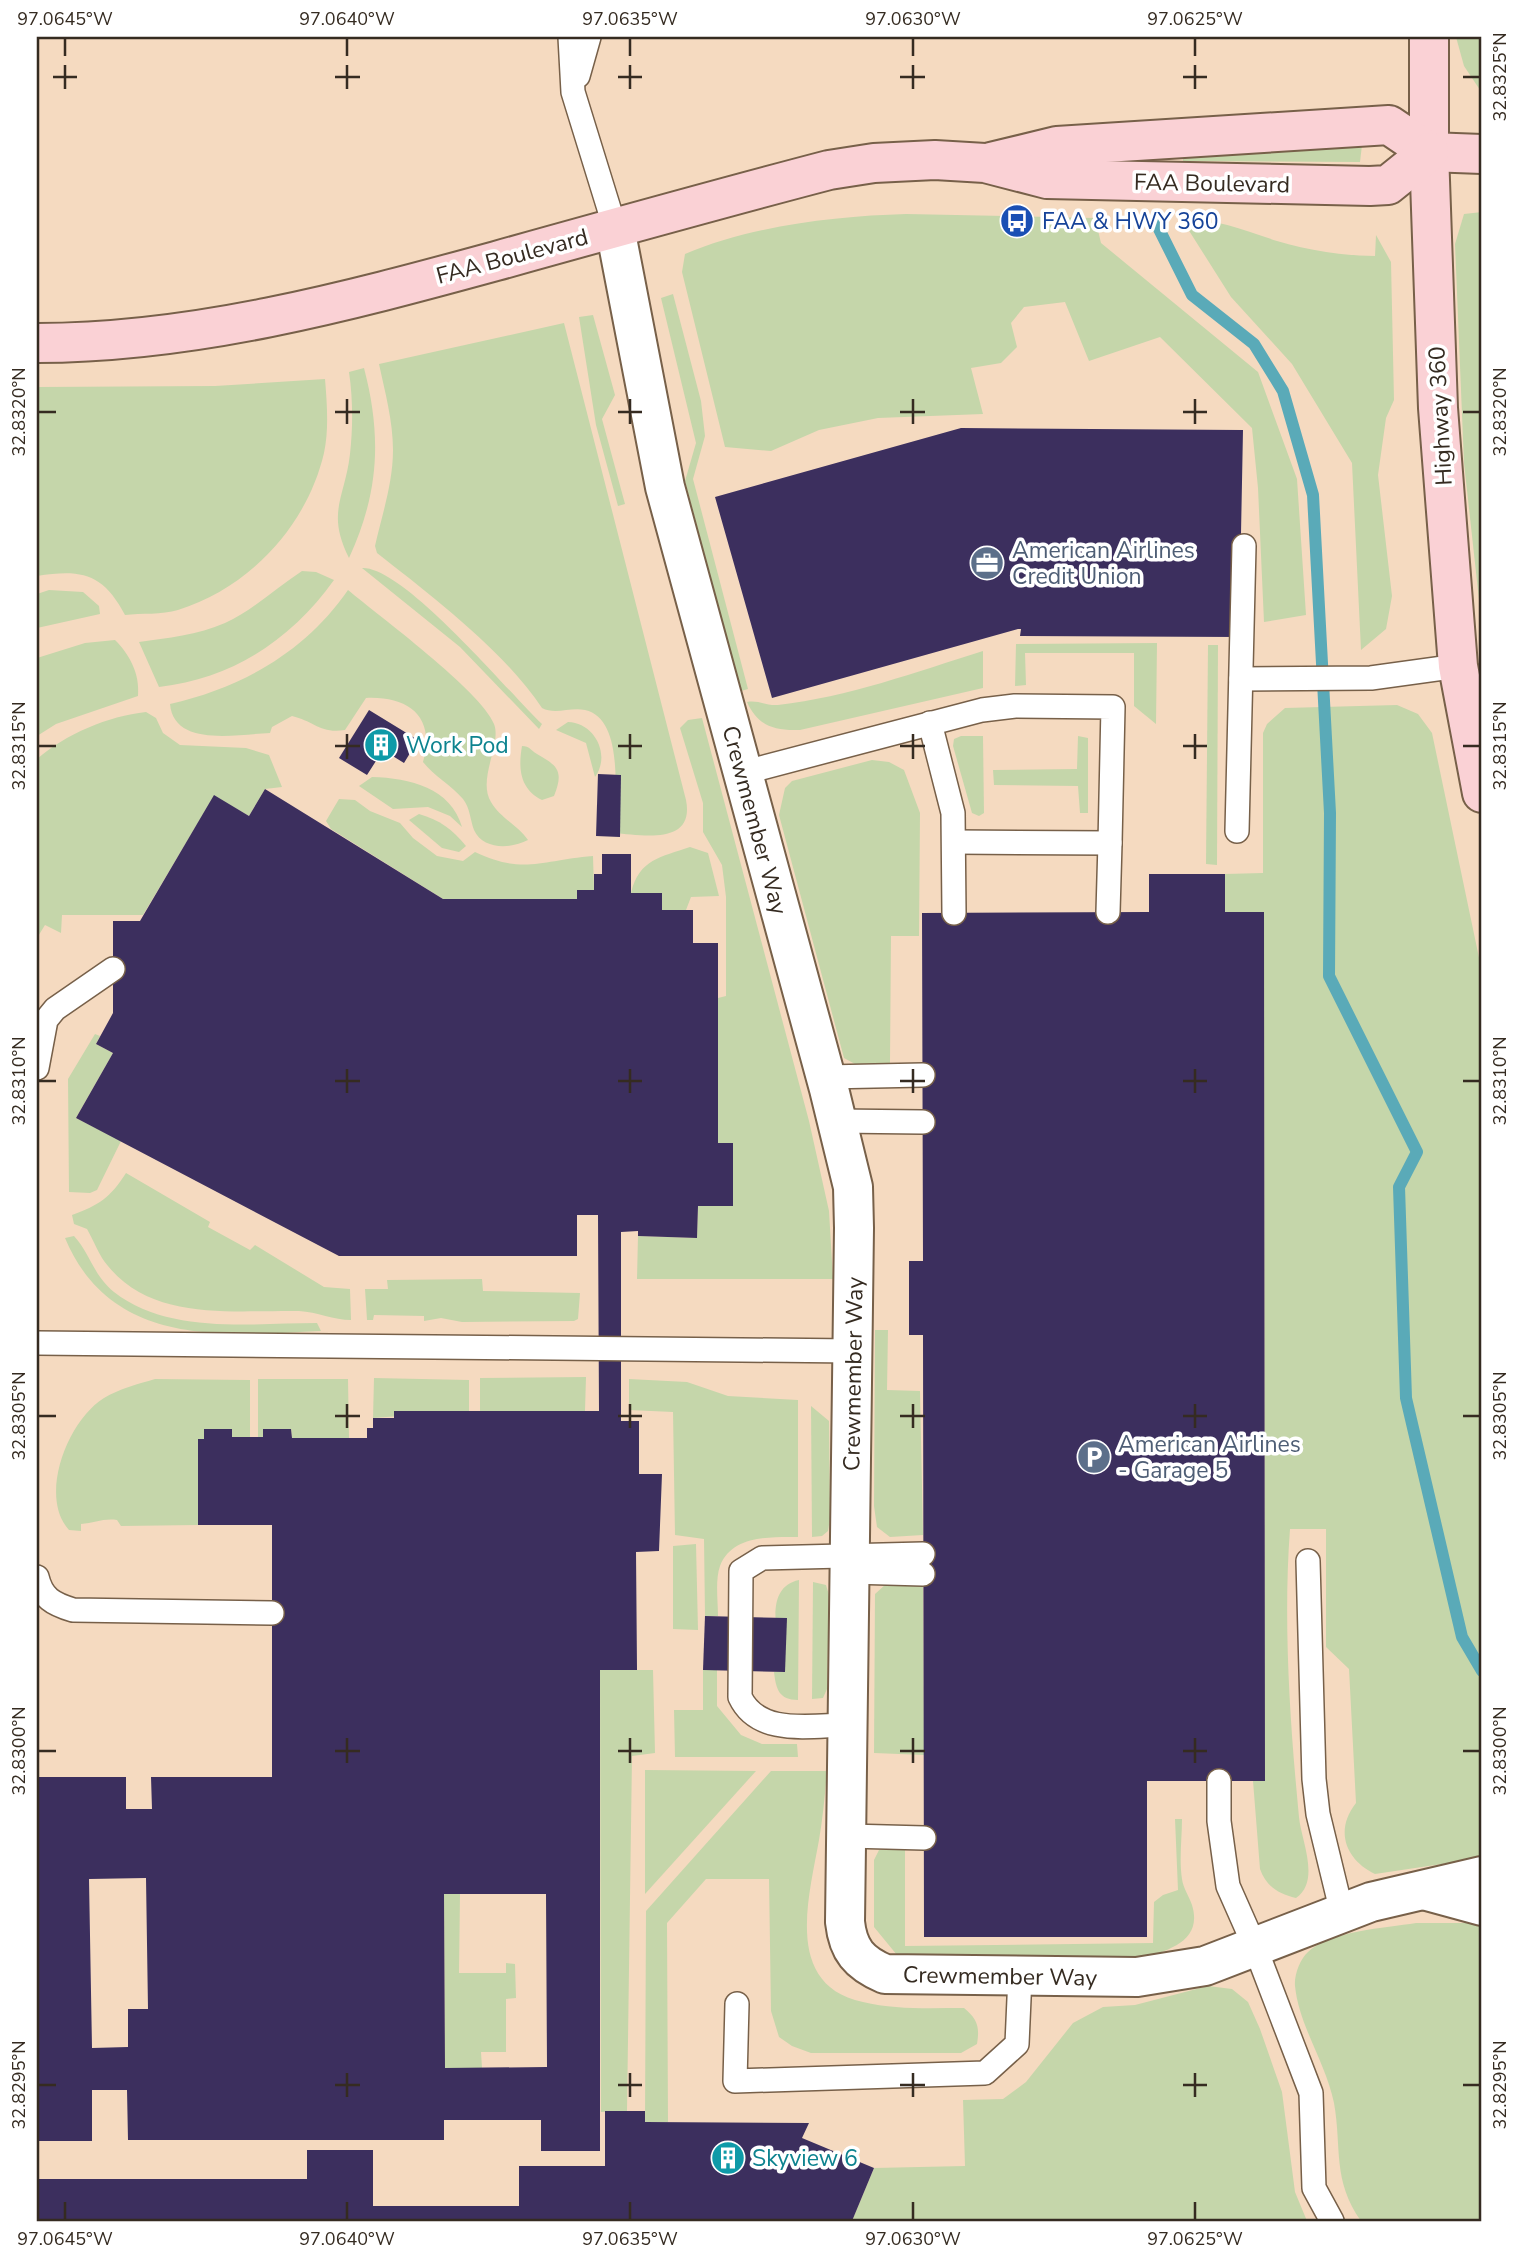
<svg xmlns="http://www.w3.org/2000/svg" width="1519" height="2258" font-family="'Nunito Sans',sans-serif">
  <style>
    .green { fill: #c5d6aa }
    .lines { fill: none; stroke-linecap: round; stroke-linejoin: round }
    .stream { stroke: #5aaab8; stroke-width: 12 }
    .building { fill: #3c2f5e; fill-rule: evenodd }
    .lane-casing { stroke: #776049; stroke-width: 26 }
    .street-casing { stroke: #776049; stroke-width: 42 }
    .secondary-casing { stroke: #776049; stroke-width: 42 }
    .lane { stroke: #fff; stroke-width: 23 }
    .street { stroke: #fff; stroke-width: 38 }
    .secondary { stroke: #fad1d5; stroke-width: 38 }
    .ticks { fill: none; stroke: #352b21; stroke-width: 2.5 }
    .labels { text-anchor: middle; stroke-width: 7; stroke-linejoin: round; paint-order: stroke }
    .street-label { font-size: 23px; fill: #352b21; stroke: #fff }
    .transit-label { font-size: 23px; fill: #164399; stroke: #fff; text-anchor: start }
    .service-label { font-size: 23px; fill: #4e5e75; stroke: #fff; text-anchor: start }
    .culture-label { font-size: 23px; fill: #0d838f; stroke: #fff; text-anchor: start }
    .neatline { fill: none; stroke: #352b21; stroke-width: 2.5 }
    .ticks-label { font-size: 18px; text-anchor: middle; fill: #352b21 }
  </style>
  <rect width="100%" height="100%" fill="#f5dac0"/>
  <g class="green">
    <polygon points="1456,37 1482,37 1482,93 1464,66"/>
    <polygon points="1362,145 1360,162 1183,161 1183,151"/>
    <polygon points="1482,212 1482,627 1464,463 1455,244 1464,214"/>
    <path d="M906,214l189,4 6,25 157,129 39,107 9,136 -42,7 -6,-134 -6,-60 -92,-91 -71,24 -24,-59 -41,5 -13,16 6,24 -16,16 -30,5 12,46 -105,4 -59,12 -48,21 -46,-4 -43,-175 3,-18c65,-28 150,-38 221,-40z"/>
    <path d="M1181,218c35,1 63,12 96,23 30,9 68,15 98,15l1,-21 15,27 3,138 -8,18 -8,57 14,121 -6,33 -25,21 -9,-187 -60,-99 -61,-67z"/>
    <polygon points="673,294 701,401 705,436 693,479 748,689 741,691 685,481 696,443 661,298"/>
    <polygon points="593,315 615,395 602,419 625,504 618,506 596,425 579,317"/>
    <path d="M564,323l122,477c9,46 -44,35 -72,33 0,-31 12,-114 -29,-123 -15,-3 -30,5 -43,-2 -38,-57 -110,-112 -165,-155l-2,-7c7,-31 18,-63 18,-96 0,-29 -8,-58 -14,-86z"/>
    <path d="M364,368c18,69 15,125 -15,190 -23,-46 -4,-60 1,-104 3,-27 3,-55 -1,-82z"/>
    <path d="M325,379c2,24 4,51 -1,74 -17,73 -75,135 -146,157 -16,5 -37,3 -53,5 -22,-42 -44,-46 -88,-39v-189l178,-1z"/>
    <path d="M362,568c42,-2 147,125 180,156l-3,5 -79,-82z"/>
    <path d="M302,571l14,1 18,8c-43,60 -101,98 -175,107l-20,-45c28,-4 59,-7 86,-19 28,-13 51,-35 77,-52z"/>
    <polygon points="49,590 83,592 99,606 100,614 37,628 37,594"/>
    <path d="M348,590c31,26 133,101 146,134 8,20 -17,55 -3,78 9,16 27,23 37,38 -17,9 -45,10 -54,-10 -4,-11 -4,-22 -11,-31 -12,-14 -29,-23 -40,-37 13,-45 -14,-66 -57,-64l-21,32c-25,4 -31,-9 -53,-14l-20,11 -2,6c-32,1 -96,15 -100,-29 73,-17 135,-52 178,-114z"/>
    <path d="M115,640c15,15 25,34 23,56l-82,28 -19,12v-78l48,-15z"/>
    <polygon points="1157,643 1156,724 1134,706 1134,653 1025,653 1026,685 1015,686 1016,644"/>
    <polygon points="1208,645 1218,645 1217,865 1206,864"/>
    <path d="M983,651v37l-183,42c-26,1 -42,-4 -53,-28 12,-2 20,4 31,3 70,-8 138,-33 205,-54z"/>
    <path d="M1397,705l21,9 14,19 50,239v886l-107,16c-29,-14 -41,-43 -19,-71l-7,-134 -23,-22v-118h-36c-7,93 0,195 9,288 2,23 22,64 -3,81 -18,-4 -30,-12 -36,-29l-7,-88h12l-1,-868 -39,-1v-38l38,-1v-140l4,-9 18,-16z"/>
    <path d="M146,712l10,6 7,15 17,12 66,3 23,7 13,32 -17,2 -16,27 -35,-20 -71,119h-81l-1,18 -16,-8 -8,13v-179c29,-25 71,-43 109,-47z"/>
    <polygon points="702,718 809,1121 829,1211 833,1279 637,1279 638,1236 697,1238 698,1206 733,1206 733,1143 718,1143 718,998 726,996 726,897 722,865 703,832 703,803 680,728 688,720"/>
    <path d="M568,722c27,1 43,33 27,55l-9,-34 -30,-13z"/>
    <polygon points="961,736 983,736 984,813 979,816 972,813 953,746 954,739"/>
    <polygon points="1078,736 1088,738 1088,813 1080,813 1078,786 994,785 993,770 1077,769"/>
    <path d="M522,746c8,0 8,4 15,8 21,12 27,17 17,42l-12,4c-22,-11 -24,-31 -20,-54z"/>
    <polygon points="872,760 889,762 904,770 920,813 919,936 891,936 890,1063 855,1064 844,1058 779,815 785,788 792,781"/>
    <path d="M372,777c38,1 79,11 90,50l-12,-11 -22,-9 -35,2 -34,-23z"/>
    <path d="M339,799l16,1 15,11 30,12 13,15 24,18 26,5 12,-9c48,23 67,8 118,4l1,34h-17v9h-134l-112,-70 -5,-8z"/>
    <path d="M419,814c21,6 33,15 47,32l-7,6 -17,-4 -33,-28z"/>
    <path d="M690,847l18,6 11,43 -28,1 -5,13h-24v-17h-31c8,-34 30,-36 59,-46z"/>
    <polygon points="95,1034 100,1036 96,1044 113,1053 76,1118 121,1141 97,1190 90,1193 69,1192 68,1079"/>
    <path d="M126,1173l84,49 -2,5 42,23 5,-5 69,42 26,2 1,31c-17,0 -34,-8 -52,-9 -64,-1 -146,11 -191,-45 -9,-10 -14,-25 -21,-37l-13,-5 -2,-9c26,-9 39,-18 54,-42z"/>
    <path d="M74,1236c16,17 19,39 40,56 55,43 138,31 203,31l4,8c-100,5 -210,16 -256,-93z"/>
    <polygon points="482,1279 483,1291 580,1293 578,1319 574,1321 462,1322 441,1318 424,1321 424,1316 374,1315 373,1320 367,1320 365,1289 388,1289 387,1280"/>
    <polygon points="875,1330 888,1330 887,1390 920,1391 923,1535 890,1537 877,1527 874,1506"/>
    <polygon points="586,1377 585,1411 480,1411 480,1378"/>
    <polygon points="374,1378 469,1380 469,1411 373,1418"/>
    <path d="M155,1379l95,1v57l-46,2 -6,86 -77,1 -4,-6c-13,-2 -23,3 -36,4v7l-12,-1c-31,-34 -1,-110 35,-132 15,-9 34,-14 51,-19z"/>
    <polygon points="258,1379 348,1379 349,1438 292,1438 291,1429 264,1429 263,1437 258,1437"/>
    <path d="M629,1379l58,3 41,14 70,4v137c-27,0 -66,-2 -78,29 -5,14 -2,35 -2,50h-13l-1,-77 -29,-4 -2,-123 -44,-2z"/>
    <polygon points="811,1406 829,1421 830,1519 828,1531 822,1536 812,1537"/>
    <polygon points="696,1544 698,1630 673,1629 673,1546"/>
    <path d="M799,1580l-1,120c-19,0 -22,-11 -24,-28h11c-5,-27 -25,-84 14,-92z"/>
    <polygon points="813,1582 826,1585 829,1595 827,1689 823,1698 812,1699"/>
    <polygon points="885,1585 923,1585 924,1755 874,1753 875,1594"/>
    <polygon points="600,1670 653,1670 655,1753 632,1756 627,2111 601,2112"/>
    <polygon points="703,1670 717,1670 717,1706 741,1735 762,1744 797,1744 798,1757 675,1757 674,1710 703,1710"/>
    <polygon points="645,1770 756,1771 645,1894"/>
    <path d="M771,1771h56c-2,23 -4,46 -8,69 -10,57 -36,145 44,162 32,8 68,6 101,6 13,11 16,18 13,36l-16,9h-150l-19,-7 -13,-9 -8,-26 -2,-132h-63l-39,44 1,199h-23l1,-211z"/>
    <path d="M1175,1819h7c0,19 -3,41 0,60 1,9 7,17 10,26 11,36 -23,45 -52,54l-243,-4 -23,-28v-67l5,-10h26v96l248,-3 1,-41 9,-7 15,-5z"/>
    <polygon points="444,1894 460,1894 459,1973 506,1973 506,1963 515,1964 516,1998 506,1999 506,2052 481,2052 482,2068 445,2068"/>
    <path d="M1416,1923h66v298h-121c-29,-41 -19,-73 -27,-118 -8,-40 -35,-77 -39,-117 -1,-11 5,-27 13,-34 22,-21 77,-24 108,-29z"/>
    <polygon points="1208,1986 1232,1989 1248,2002 1260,2029 1282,2092 1295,2192 1307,2221 852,2221 874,2168 965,2166 963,2100 1003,2099 1026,2082 1073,2023 1103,2007 1135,2005"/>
  </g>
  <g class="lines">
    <polyline class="stream" points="1156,223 1192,295 1254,344 1283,391 1313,495 1330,813 1329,976 1417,1152 1399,1187 1406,1398 1462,1637 1482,1671"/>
  </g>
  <g class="building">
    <polygon points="961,428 1243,430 1239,637 1020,636 1021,629 1018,629 772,698 715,497"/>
    <polygon points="369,710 418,740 404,763 383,750 367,775 339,758"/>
    <polygon points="598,774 621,775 620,837 596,836"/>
    <path d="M265,789l178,110h134v-9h17v-16h8v-20h29v39h31v17h31v33h25v200h15v63h-35l-1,32 -59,-2v-5l-17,1v189h18v53h23l-3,77 -23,1 1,118h-37v481h-59v-31h-97v20h-316l-1,-50h-35v51h-55v-364h89v32h26l-1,-32h121v-252h-74v-86h6v-10h28v8h31v-8h28l1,9h75v-10h6v-10h21v-7h205l-1,-196h-21v41h-238l-263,-138 37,-65 -17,-9 17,-31v-92h27l74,-126 35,21zM146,1878l2,131h-20v38l-36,1 -3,-169zM444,1894h102l1,173 -102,1z"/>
    <polygon points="1149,874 1225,874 1225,912 1264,912 1265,1781 1147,1781 1147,1937 924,1937 923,1335 909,1335 909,1261 923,1261 922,913 1149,912"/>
    <polygon points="705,1616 787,1618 785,1672 703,1670"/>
    <polygon points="605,2111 645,2111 645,2122 809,2123 802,2138 874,2168 852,2221 37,2221 37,2179 307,2179 307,2150 373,2150 373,2206 519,2206 519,2166 605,2166"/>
  </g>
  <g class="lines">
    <g class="lane-casing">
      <g id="lane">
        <polyline points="570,37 573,92 615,228"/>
        <polyline points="578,76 589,37"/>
        <polyline points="1241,679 1371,678 1458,666"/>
        <polyline points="930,723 953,813 954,913"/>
        <polyline points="742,773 982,710 1015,706 1113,707 1110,843 955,842"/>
        <polyline points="1237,831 1244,546"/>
        <polyline points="1108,912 1110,843"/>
        <polyline points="37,1068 46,1020 55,1009 113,969"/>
        <polyline points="826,1077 923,1075"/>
        <polyline points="837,1121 923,1122"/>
        <polyline points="37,1343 853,1351"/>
        <polyline points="1308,1561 1314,1779 1318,1814 1342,1913"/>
        <polyline points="851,1572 923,1574"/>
        <path d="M37,1577c5,21 16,27 36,33l199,3"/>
        <path d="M850,1725c-38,0 -91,12 -110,-28l1,-126 21,-13 161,-4"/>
        <polyline points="1219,1781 1219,1821 1228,1886 1255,1947 1311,2093 1314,2188 1332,2221"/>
        <polyline points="849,1836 924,1838"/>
        <polyline points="737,2004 735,2081 985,2073 1017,2044 1020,1976"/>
      </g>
    </g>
    <g class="street-casing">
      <g id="street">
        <path d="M615,228l50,259 164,602 24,98 1,41 -9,694c3,28 14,41 40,52l252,3 68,-11 166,-64 111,-26"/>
        <polyline points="1427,1891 1482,1906"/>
      </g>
    </g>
    <g class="secondary-casing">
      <g id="secondary">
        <polyline points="1429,37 1429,152 1438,408 1458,666 1482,793"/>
        <polyline points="991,162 1057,146 1389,125 1429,152 1482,154"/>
        <path d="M37,343c156,0 309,-41 459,-82 111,-31 222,-62 333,-91l45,-7 61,-3 50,3 62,16 323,7 18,-1 41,-33"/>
      </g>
    </g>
    <use href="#lane" class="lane"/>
    <use href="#street" class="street"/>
    <use href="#secondary" class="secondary"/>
  </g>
  <path class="ticks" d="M65,38v18M347,38v18M630,38v18M913,38v18M1195,38v18M65,65v24M347,65v24M630,65v24M913,65v24M1195,65v24M53,77h24M335,77h25M618,77h24M900,77h25M1183,77h24M1463,77h17M347,399v25M630,399v25M913,399v25M1195,399v25M38,412h18M335,412h25M618,412h24M900,412h25M1183,412h24M1463,412h17M347,734v25M630,734v25M913,734v25M1195,734v25M38,746h18M335,746h25M618,746h24M900,746h25M1183,746h24M1463,746h17M347,1069v24M630,1069v24M913,1069v24M1195,1069v24M38,1081h18M335,1081h25M618,1081h24M900,1081h25M1183,1081h24M1463,1081h17M347,1404v24M630,1404v24M913,1404v24M1195,1404v24M38,1416h18M335,1416h25M618,1416h24M900,1416h25M1183,1416h24M1463,1416h17M347,1738v25M630,1738v25M913,1738v25M1195,1738v25M38,1751h18M335,1751h25M618,1751h24M900,1751h25M1183,1751h24M1463,1751h17M347,2073v24M630,2073v24M913,2073v24M1195,2073v24M38,2085h18M335,2085h25M618,2085h24M900,2085h25M1183,2085h24M1463,2085h17M65,2202v18M347,2202v18M630,2202v18M913,2202v18M1195,2202v18"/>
  <defs>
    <g id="bus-disc" transform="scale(1.75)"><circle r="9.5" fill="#1a4fb4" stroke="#fff"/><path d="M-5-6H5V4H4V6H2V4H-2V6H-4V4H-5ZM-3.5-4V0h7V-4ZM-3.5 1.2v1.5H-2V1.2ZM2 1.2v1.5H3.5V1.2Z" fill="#fff"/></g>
    <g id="office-disc" transform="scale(1.75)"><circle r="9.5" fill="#5c6f8a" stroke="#fff"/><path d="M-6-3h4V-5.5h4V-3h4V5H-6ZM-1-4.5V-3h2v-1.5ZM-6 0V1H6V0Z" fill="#fff"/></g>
    <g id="building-disc" transform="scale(1.75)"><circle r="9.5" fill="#0f9aa8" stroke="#fff"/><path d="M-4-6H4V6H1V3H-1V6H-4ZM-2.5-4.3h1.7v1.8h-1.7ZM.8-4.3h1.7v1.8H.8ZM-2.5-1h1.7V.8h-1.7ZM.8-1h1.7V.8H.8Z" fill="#fff"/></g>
    <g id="parking-disc" transform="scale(1.75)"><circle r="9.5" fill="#5c6f8a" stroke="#fff"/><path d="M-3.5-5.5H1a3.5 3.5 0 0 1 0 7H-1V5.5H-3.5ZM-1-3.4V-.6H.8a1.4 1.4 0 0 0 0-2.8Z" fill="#fff"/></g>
  </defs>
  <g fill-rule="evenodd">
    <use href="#bus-disc" x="1017" y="221"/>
    <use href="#office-disc" x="987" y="563"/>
    <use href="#building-disc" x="381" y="745"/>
    <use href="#parking-disc" x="1094" y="1457"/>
    <use href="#building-disc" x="728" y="2158"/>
  </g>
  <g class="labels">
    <g class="street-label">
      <text transform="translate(1212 183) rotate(1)" y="8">FAA Boulevard</text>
      <text transform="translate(512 256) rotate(-15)" y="8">FAA Boulevard</text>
      <text transform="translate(1440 416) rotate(-93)" y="8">Highway 360</text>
      <text transform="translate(755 820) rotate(75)" y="8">Crewmember Way</text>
      <text transform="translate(853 1374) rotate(-89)" y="8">Crewmember Way</text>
      <text transform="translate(1000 1976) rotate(1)" y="8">Crewmember Way</text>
    </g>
    <g class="transit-label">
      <text x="1042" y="229">FAA &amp; HWY 360</text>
    </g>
    <g class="service-label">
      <text x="1012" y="558">American Airlines<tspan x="1012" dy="26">Credit Union</tspan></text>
      <text x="1118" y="1452">American Airlines<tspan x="1118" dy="26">- Garage 5</tspan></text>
    </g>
    <g class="culture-label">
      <text x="406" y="753">Work Pod</text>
      <text x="752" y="2166">Skyview 6</text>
    </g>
  </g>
  <rect width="1519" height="2258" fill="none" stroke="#ffffff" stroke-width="77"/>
  <rect x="38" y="38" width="1442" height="2182" class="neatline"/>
  <g class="ticks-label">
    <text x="65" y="25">97.0645°W</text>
    <text x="347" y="25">97.0640°W</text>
    <text x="630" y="25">97.0635°W</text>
    <text x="913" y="25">97.0630°W</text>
    <text x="1195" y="25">97.0625°W</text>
    <text transform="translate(1500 77) rotate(-90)" y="6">32.8325°N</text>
    <text transform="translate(19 412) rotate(-90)" y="6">32.8320°N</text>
    <text transform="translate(1500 412) rotate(-90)" y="6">32.8320°N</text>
    <text transform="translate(19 746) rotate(-90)" y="6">32.8315°N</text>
    <text transform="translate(1500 746) rotate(-90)" y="6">32.8315°N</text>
    <text transform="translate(19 1081) rotate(-90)" y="6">32.8310°N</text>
    <text transform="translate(1500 1081) rotate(-90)" y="6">32.8310°N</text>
    <text transform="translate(19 1416) rotate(-90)" y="6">32.8305°N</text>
    <text transform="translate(1500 1416) rotate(-90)" y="6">32.8305°N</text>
    <text transform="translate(19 1751) rotate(-90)" y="6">32.8300°N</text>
    <text transform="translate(1500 1751) rotate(-90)" y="6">32.8300°N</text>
    <text transform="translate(19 2085) rotate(-90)" y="6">32.8295°N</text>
    <text transform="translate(1500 2085) rotate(-90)" y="6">32.8295°N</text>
    <text x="65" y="2245">97.0645°W</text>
    <text x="347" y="2245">97.0640°W</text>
    <text x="630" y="2245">97.0635°W</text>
    <text x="913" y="2245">97.0630°W</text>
    <text x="1195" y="2245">97.0625°W</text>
  </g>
</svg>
